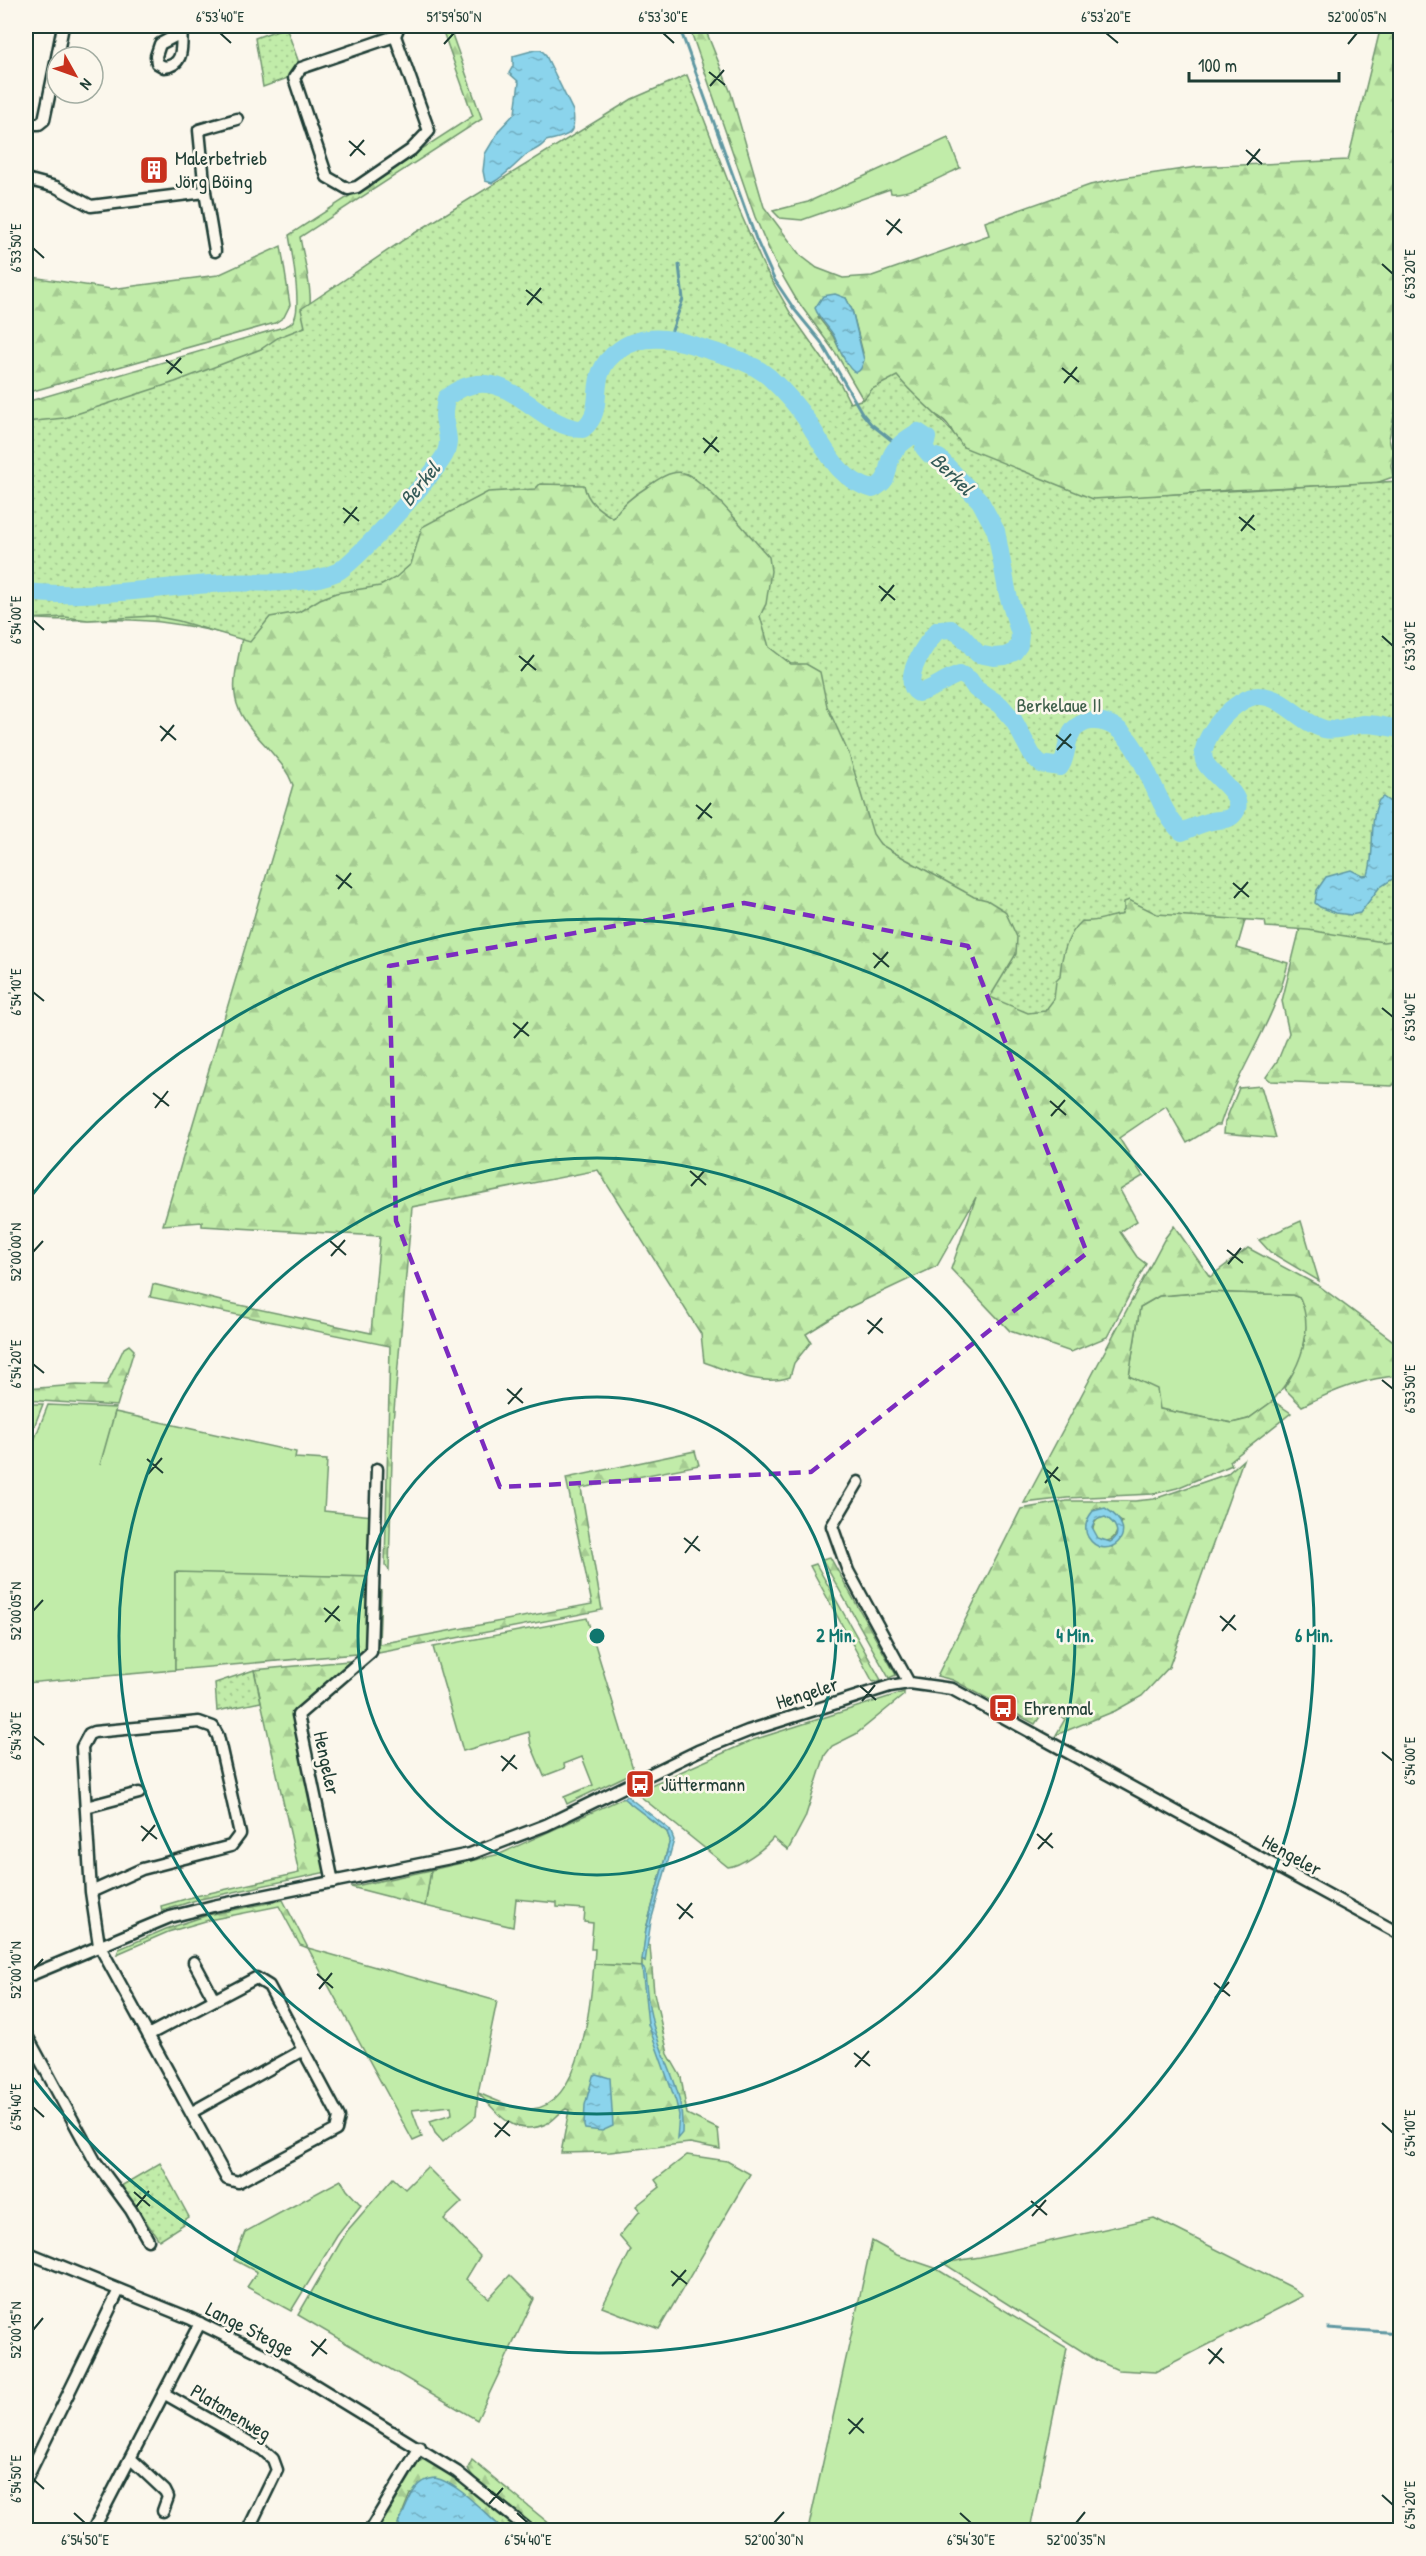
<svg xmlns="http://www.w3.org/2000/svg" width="1426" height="2556" font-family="'Patrick Hand',sans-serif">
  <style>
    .green { fill: #c1eca9; stroke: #70946e; stroke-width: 1.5 }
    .forest { fill: url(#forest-firs); stroke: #70946e; stroke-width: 1.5; fill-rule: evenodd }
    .park { fill: url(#park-dots); stroke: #70946e; stroke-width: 1.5 }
    .water { fill: url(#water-ripples); stroke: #6098a2; stroke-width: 1.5; fill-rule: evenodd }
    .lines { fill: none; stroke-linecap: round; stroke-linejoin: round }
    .stream { stroke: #6098a2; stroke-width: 3 }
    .river { stroke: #8bd4ec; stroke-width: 18 }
    .street-casing { stroke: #1f3d34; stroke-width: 15 }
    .street { stroke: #fbf7ec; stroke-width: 10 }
    .marked { fill: none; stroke: #7b2cbf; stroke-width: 4.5; stroke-dasharray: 12 8; stroke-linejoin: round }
    .ticks { fill: none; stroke: #1f3d34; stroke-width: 2 }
    .ring { fill: none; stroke: #0f766e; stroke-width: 3 }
    .labels { text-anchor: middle; stroke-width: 5; stroke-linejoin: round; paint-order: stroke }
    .poi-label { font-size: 20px; fill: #1f3d34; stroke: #fbf7ec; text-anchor: start }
    .park-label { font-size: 20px; fill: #3f604b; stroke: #fbf7ec }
    .street-label { font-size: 20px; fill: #1f3d34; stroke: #fbf7ec }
    .water-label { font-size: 21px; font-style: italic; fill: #355b59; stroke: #fbf7ec }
    .centre { fill: #0f766e; stroke: #fbf7ec; stroke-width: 3 }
    .ring-label { font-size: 18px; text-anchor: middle; font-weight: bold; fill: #0f766e; stroke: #fbf7ec; stroke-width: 5; stroke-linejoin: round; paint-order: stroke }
    .neatline { fill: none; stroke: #1f3d34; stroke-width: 2 }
    .ticks-label { font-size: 15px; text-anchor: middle; fill: #1f3d34 }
  </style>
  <defs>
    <pattern id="forest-firs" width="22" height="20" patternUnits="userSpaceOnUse" patternTransform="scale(1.5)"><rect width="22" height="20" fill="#c1eca9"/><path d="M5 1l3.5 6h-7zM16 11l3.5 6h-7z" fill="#a5cb92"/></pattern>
    <pattern id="park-dots" width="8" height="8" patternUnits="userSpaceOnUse" patternTransform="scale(1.5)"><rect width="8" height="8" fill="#c1eca9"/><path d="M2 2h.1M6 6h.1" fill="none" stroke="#a5cb92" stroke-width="1.8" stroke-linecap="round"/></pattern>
    <pattern id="water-ripples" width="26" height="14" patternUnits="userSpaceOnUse" patternTransform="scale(1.5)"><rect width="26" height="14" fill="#8bd4ec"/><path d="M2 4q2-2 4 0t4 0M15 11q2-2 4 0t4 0" fill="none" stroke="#71adc0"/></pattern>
  </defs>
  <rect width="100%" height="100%" fill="#fbf7ec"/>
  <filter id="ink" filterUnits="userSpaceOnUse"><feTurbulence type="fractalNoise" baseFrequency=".0167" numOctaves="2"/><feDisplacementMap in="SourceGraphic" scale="12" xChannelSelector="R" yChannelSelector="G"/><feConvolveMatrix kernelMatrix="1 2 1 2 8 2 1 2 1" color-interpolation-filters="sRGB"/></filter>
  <g filter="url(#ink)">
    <g class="green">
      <path d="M948,138l12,30c-17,8 -51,27 -69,25l-1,-4 -88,31 -22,-2 -7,-7 35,-9z"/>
      <polygon points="1207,1292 1292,1295 1300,1298 1305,1309 1307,1323 1304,1352 1298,1367 1273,1401 1248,1419 1232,1423 1160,1409 1129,1376 1140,1307 1159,1296"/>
      <polygon points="26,1404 43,1404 26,1447"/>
      <polygon points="48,1405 116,1408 100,1465 115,1412 296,1452 295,1458 327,1460 324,1511 373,1516 370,1577 175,1573 175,1670 26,1683 26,1461"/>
      <circle cx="1105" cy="1529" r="12"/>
      <polygon points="587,1618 634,1772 567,1804 564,1797 593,1785 582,1757 564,1764 565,1768 544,1776 531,1745 529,1732 463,1751 433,1647"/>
      <path d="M904,1692v3l-48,39 -24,12 -7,9 -20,63 -17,32 -15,-12c-8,10 -32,28 -45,29l-93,-75 118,-52z"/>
      <polygon points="623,1798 667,1832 670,1840 646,1929 642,1967 594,1964 595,1949 591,1949 593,1923 584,1922 585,1909 557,1907 557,1903 516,1899 513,1927 425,1906 431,1870 500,1854"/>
      <path d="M308,1948l189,53 -19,92 -2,23c-11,10 -22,16 -33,26l-8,-9 -5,-12 22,-7 -1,-8 -39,4 10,27 -9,4z"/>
      <polygon points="687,2155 727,2161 750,2174 659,2329 602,2307 631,2250 619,2236 640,2211 636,2206 660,2187 655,2180"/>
      <polygon points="427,2167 462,2202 444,2219 480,2256 466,2279 489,2298 510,2275 534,2299 477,2420 298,2315 347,2231 393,2178 405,2189"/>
      <polygon points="341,2180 347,2190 361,2205 337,2236 291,2311 247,2287 257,2272 234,2260 245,2232"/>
      <polygon points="1154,2218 1293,2288 1303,2296 1155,2372 1118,2370 1096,2360 943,2263 980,2257"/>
      <polygon points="872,2241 897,2255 935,2268 1067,2348 1030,2530 808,2530"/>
    </g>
    <g class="forest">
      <path d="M441,26h8l33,93 -182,118c4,26 19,68 3,92 -7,10 -19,17 -28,25l-249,77v-29l254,-74c7,-2 13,-4 15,-11 6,-15 -3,-65 -6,-82l184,-119z"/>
      <path d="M689,26h15l27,67 33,114 36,48 17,13 26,10 29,-2 117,-41 -4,-13 105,-37 32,-7 75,-11 151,-7 33,-134h19v362l-11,51 2,8 4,3 -4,15 2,12 -17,6 -145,7 -145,11 -129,-56c-10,-45 -50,-34 -86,-32l-34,-58 -41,-56 -21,-36 -20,-46zM846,298l6,12 11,43 -20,4 -10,-21 -15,-19z"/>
      <polygon points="281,246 290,305 284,317 275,323 26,393 26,276 111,289 218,275"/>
      <path d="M688,466l558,451 -9,31 51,15c-13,59 -50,105 -68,162h-4l-29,18 -21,-37 -47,32 24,38 -23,14 17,31 -17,11 17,25 9,7 -39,73 -36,15 -61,-21 -59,-62 25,-72 -39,69 -89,42 -42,26 5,8 -17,21 -4,14c-29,10 -58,-5 -86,-15l-3,-28 -103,-164 -186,37 -19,215 -4,148 -4,-5 5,-219 -240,-49 3,-13 72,18 146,31 9,-97 -178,-10v-4l-39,3 130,-440c-6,-16 -15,-25 -26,-38 -40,-42 -36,-54 -25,-109 -36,-9 -72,-17 -110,-18 -35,-2 -71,2 -106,-2l406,-121z"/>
      <polygon points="1400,795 1399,1080 1392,1086 1271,1081 1266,1077 1278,1060 1289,1033 1282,1001 1301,924"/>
      <polygon points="1261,1086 1276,1138 1224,1133 1225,1122 1239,1088"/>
      <polygon points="1301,1221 1319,1281 1270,1252 1259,1240"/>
      <path d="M1174,1226l36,51 38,-29 71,38 81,60v30c-34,1 -67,15 -98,30l-18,-18c18,-27 30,-58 16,-90l-8,-3 -85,-3 -48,4 -19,11 -11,69 28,13 3,20 72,14 16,-4 25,-18 18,12 -61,48 2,4 -55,23 -24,6 -86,4 -43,5 141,-265z"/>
      <polygon points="129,1345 134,1350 117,1406 26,1400 26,1389 77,1385 106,1386 124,1348"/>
      <polygon points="695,1451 699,1465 581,1488 602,1610 373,1654 378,1587 381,1591 379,1644 592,1604 566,1478"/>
      <path d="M1243,1460l-74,207 -27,29 -27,15 -59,24 9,-16 -19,-11 -11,16 -82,-44 -16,-4 84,-167 46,-8h68l19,-2 73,-25zM1097,1508h4l21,14 -10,25 -25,-13 6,-23z"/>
      <polygon points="830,1557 896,1675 889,1678 822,1559"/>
      <polygon points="816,1564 881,1680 873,1682 810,1566"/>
      <polygon points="175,1572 370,1577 367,1653 175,1670"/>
      <polygon points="359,1660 294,1714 327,1872 196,1900 162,1911 161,1906 196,1896 299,1873 254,1670"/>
      <polygon points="431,1870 425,1906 351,1887"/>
      <polygon points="283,1900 308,1948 300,1945 279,1906 209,1920 168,1932 117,1954 119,1949 166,1929 208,1915"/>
      <path d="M646,1945l4,1 4,47 14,61 13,23 6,37 31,15 2,20 -30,-6 -80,9 -49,1 8,-43 -3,-1c-7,3 -11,11 -18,14 -33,16 -48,-8 -70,-30 16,6 36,17 54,16 50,-4 59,-108 62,-145l48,3v-7l3,2z"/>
      <polygon points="425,2458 459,2478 519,2530 504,2530 464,2495 410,2494 398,2524 405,2530 385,2530 381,2525 419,2462"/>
      <path d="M472,2460l85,70c-7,0 -17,2 -23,-1 -12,-8 -63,-49 -66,-61z"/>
    </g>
    <g class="park">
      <polygon points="286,27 299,63 295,65 288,78 263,87 255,38"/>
      <path d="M687,75l53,137 23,53 28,49 50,71 9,18 14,-4 8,-10 25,-13c20,25 49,43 66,71l130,52 306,-18c-9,-16 -5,-21 1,-39v498l-17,2 -75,-12 -42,-3 -1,-6 -108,-7 -28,-14 -5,2v8l-3,5c-16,1 -22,8 -39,6 -15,14 -21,35 -22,56l-4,4 -2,18 -9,12 -17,2 -38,-16 26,-43 1,-17 -12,-26 -18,-11 -13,-3 -81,-45 -13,-8 -7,-10 -24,-80 -22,-48 -7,-34 -14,-8h-15l-22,-17 -9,-31 6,-12 5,-33 -2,-14c-17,-18 -64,-78 -85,-84 -12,-4 -28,7 -37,14 -13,8 -26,18 -34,31 -13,-8 -26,-16 -29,-33l-44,-1 -5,5 -47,3 -66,35 -11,37 -16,14 -15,8 -44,7 -16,6 -21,13 -29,5 -20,25 -71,-21 -26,-5 -65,4 -23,-3 -39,2v-197l38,-4 111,-36 86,-33 18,-12 26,-10 -4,-18 104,-70 227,-140z"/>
      <polygon points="254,1670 261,1702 217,1711 215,1683"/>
      <polygon points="160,2163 189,2217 183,2221 184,2224 159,2240 121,2186"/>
    </g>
    <g class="water">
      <path d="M535,50h6l4,4 28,57c4,26 -7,25 -27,30 -6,8 -13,9 -20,14 -11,10 -21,21 -34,28l-7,-2 -2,-10 2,-17 15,-25 15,-16 4,-31 -10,-9 4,-7v-10z"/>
      <path d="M835,294l11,4 6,12 12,50c-9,35 -26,-16 -30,-24 -6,-10 -15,-17 -19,-28l8,-12z"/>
      <path d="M1383,797l17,12v65l-21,14 -19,25 -9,2 -15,-2 -16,-6 -5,-4 2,-13 9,-13 25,-7 12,6 5,-1c8,-24 0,-52 11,-75z"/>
      <path d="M1105,1508c41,24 0,57 -17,29 -5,-9 -1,-19 5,-26zM1105,1517c10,5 18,18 5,25l-12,-4 -6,-11 3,-7z"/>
      <polygon points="627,1796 670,1830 674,1840 651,1921 645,1962 642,1960 646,1929 670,1840 667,1832 623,1798"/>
      <path d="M642,1967l3,3c1,17 3,34 7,51 11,42 32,65 30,112l-5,6 2,-24 -3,-13 -28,-78z"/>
      <polygon points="596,2074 610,2078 613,2126 602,2131 585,2129 584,2126 585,2105 593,2076"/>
      <path d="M435,2478c24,5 50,36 69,52h-99l-7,-6c10,-17 13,-44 37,-46z"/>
    </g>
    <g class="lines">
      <g class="stream">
        <polyline points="679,26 756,239 774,279 794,309 821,342 862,413 871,424 899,446"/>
        <polyline points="669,339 683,299 679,265"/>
        <polyline points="1328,2328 1400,2333"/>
      </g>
      <path class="river" d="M26,592c66,7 132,-5 199,-9 35,-2 78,4 112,-11 16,-7 103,-103 109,-120 5,-13 -1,-23 -2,-36 0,-6 1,-12 2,-18 57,-45 90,31 137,31 27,-23 -1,-53 36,-79 22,-16 49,-13 74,-5 26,9 55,14 76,32 15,14 28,28 39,45 18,28 30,58 65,67 18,-10 12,-15 18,-32 4,-11 17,-19 27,-25l9,6 -3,10 6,7 9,3 41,43 16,30 12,64 12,39 -1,11 -5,7 -9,4 -11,1 -16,-3 -16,-18 -11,-7 -13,1c-11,11 -39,51 -20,63 16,-3 27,-15 42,-19l9,5 7,10 24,16 14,16 18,34 9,9 19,3c8,-11 5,-25 12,-35 4,-6 13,-11 20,-11 51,-3 59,87 90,111 10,-4 19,-9 30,-11 7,-2 16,0 21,-6 18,-19 -24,-39 -29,-55 -6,-22 33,-65 55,-64 25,0 41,27 65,33 13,3 27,-4 40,-5 13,0 24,3 36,5"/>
      <g class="street-casing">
        <g id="street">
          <path d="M181,33l-21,11 -4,12 1,7 7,4c23,-2 16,-25 18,-41"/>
          <polyline points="395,36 301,68 294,78 327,177 348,189 357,187 411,150 429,131 395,36 399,26"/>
          <polyline points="57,57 63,26"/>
          <polyline points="26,124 39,124 44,120 57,58"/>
          <polyline points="26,179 56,187 91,206 205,192"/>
          <polyline points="215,251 205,192 199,130 237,119"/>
          <polyline points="26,274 28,274"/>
          <polyline points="858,1482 832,1526 848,1571 909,1683"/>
          <polyline points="86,1807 139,1793"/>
          <polyline points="333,1882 298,1715 371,1652 377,1469"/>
          <polyline points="91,1892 142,1869 231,1846 240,1834 218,1736 213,1727 199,1722 94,1732 89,1734 82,1747 91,1892 99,1945 227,2179 238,2182 336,2130 339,2117 269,1986 256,1978 148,2035"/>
          <polyline points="194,1962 214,1999"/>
          <polyline points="26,1977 170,1917 213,1906 470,1854 546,1825 698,1751 748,1731 890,1686 909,1683 952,1689 1400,1934"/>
          <polyline points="26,2034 95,2161 131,2210 148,2240"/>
          <polyline points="192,2112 303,2050"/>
          <polyline points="26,2252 189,2318 269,2357 457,2472 529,2530"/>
          <polyline points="165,2394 263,2450 273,2459 277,2470 248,2530"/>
          <polyline points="131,2459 165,2491 168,2497 163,2511"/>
          <polyline points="26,2480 119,2290"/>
          <polyline points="93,2530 200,2323"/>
          <polyline points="370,2530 420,2447"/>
        </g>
      </g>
      <use href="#street" class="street"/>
    </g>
  </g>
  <path class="marked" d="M744,903l224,43 119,307 -276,219 -311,15 -104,-266 -7,-255z"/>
  <path class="ticks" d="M220,33l11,10M663,33l11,10M1106,33l12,10M444,44l10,-11M1348,44l9,-11M709,72l16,13M710,86l14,-16M349,141l16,14M1246,150l16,14M350,156l14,-16M1247,165l13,-16M886,220l16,13M887,235l13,-16M33,248l11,10M1382,264l11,10M526,290l16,13M527,305l14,-17M166,360l16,13M1062,368l17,14M167,374l14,-16M1064,383l13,-16M703,438l16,14M704,453l13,-16M343,508l16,13M1239,517l16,13M344,523l13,-16M1241,531l13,-16M879,586l16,14M881,601l13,-16M33,620l11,10M1382,636l11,10M519,656l17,14M521,671l13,-16M160,726l16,14M1056,735l16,13M161,741l13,-16M1057,750l14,-16M696,805l16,13M698,819l13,-16M336,875l16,13M1233,883l16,14M338,889l13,-16M1234,898l14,-16M873,953l16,14M874,968l14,-16M33,992l11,9M1382,1008l11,9M513,1023l16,13M514,1038l14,-16M153,1093l16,13M1050,1101l16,14M155,1108l13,-17M1051,1116l14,-16M690,1171l16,14M691,1186l14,-16M330,1241l16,14M1227,1250l16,13M33,1252l10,-11M331,1256l14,-16M1228,1264l13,-16M867,1320l16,13M868,1334l14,-16M33,1364l11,9M1382,1380l11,9M507,1389l16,14M508,1404l14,-16M147,1459l16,14M1044,1468l16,13M148,1474l14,-16M1045,1483l13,-16M684,1538l16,13M685,1553l13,-17M324,1608l16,13M33,1611l10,-11M1220,1616l16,14M325,1622l14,-16M1222,1631l13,-16M860,1686l16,14M862,1701l13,-16M33,1736l11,9M1382,1752l11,9M501,1756l16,13M502,1771l13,-16M141,1826l16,13M1037,1834l16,14M142,1841l13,-16M1038,1849l14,-16M677,1904l16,14M679,1919l13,-16M33,1970l10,-11M317,1974l16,14M1214,1983l16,13M319,1989l13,-16M1215,1998l14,-16M854,2053l16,13M855,2067l14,-16M33,2107l11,10M494,2123l16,13M1382,2123l11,10M495,2137l14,-16M134,2192l16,14M1031,2201l16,14M136,2207l13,-16M1032,2216l14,-16M671,2271l16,13M672,2286l14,-16M33,2330l10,-12M311,2341l16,13M1208,2349l16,14M312,2356l14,-17M1209,2364l13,-16M848,2419l16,14M849,2434l14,-16M33,2479l11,10M488,2489l16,14M1382,2495l11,10M489,2504l14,-16M74,2513l11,10M517,2513l11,10M960,2513l11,10M774,2523l10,-11M1076,2523l9,-11"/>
  <g class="ring">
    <circle cx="597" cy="1636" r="239"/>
    <circle cx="597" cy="1636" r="478"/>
    <path d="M28 1200A717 717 0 1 1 28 2072"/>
  </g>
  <defs>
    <g id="building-square" transform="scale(1.5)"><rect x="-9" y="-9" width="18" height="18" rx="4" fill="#c8321e" stroke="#fbf7ec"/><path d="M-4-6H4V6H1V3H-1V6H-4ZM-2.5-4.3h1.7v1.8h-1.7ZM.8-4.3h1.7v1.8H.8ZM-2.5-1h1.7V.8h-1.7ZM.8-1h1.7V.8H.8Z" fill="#fff"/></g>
    <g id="bus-square" transform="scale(1.5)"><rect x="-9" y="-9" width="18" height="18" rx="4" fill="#c8321e" stroke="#fbf7ec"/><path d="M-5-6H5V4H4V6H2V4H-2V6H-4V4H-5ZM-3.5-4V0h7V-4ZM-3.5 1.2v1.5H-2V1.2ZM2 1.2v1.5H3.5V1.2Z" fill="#fff"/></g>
  </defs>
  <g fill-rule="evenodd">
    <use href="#building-square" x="154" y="170"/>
    <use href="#bus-square" x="1003" y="1708"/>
    <use href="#bus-square" x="640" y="1784"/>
  </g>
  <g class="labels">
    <g class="poi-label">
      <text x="175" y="165">Malerbetrieb<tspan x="175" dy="23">Jörg Böing</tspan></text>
      <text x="1024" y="1715">Ehrenmal</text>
      <text x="661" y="1791">Jüttermann</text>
    </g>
    <g class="park-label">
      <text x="1059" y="712">Berkelaue II</text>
    </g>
    <g class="street-label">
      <text transform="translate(807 1693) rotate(-18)" y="7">Hengeler</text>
      <text transform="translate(327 1763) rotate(78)" y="7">Hengeler</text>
      <text transform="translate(1292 1855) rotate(29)" y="7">Hengeler</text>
      <text transform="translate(250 2329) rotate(27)" y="7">Lange Stegge</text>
      <text transform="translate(231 2412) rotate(31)" y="7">Platanenweg</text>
    </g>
    <g class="water-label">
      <text transform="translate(952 474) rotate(44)" y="7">Berkel</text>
      <text transform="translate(420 484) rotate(-51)" y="7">Berkel</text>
    </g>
  </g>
  <circle cx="597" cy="1636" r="9" class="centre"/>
  <g class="ring-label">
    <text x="836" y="1642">2 Min.</text>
    <text x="1075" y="1642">4 Min.</text>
    <text x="1314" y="1642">6 Min.</text>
  </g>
  <rect width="1426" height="2556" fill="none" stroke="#fbf7ec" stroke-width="66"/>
  <g transform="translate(75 75) rotate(130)"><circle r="28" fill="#fbf7ec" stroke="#a3ada2" stroke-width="1.5"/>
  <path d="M0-4.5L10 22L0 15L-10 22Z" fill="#c8321e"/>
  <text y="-9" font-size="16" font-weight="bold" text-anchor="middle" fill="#1f3d34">N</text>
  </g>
  <path d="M1189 72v9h150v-9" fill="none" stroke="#1f3d34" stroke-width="3"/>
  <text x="1198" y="72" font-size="18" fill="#1f3d34" stroke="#fbf7ec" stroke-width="4.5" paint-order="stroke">100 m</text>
  <rect x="33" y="33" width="1360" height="2490" class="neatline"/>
  <g class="ticks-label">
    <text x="220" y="22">6°53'40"E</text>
    <text x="454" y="22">51°59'50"N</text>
    <text x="663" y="22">6°53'30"E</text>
    <text x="1106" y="22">6°53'20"E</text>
    <text x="1357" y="22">52°00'05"N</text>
    <text transform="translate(16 248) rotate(-90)" y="5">6°53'50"E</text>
    <text transform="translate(1410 274) rotate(-90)" y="5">6°53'20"E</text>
    <text transform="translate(16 620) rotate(-90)" y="5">6°54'00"E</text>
    <text transform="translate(1410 646) rotate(-90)" y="5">6°53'30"E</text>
    <text transform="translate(16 992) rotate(-90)" y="5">6°54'10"E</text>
    <text transform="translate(1410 1017) rotate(-90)" y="5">6°53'40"E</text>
    <text transform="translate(16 1252) rotate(-90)" y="5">52°00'00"N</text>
    <text transform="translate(16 1364) rotate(-90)" y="5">6°54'20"E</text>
    <text transform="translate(1410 1389) rotate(-90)" y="5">6°53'50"E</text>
    <text transform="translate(16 1611) rotate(-90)" y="5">52°00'05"N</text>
    <text transform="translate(16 1736) rotate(-90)" y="5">6°54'30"E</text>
    <text transform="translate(1410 1761) rotate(-90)" y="5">6°54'00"E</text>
    <text transform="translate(16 1970) rotate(-90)" y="5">52°00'10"N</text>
    <text transform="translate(16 2107) rotate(-90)" y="5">6°54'40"E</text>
    <text transform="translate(1410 2133) rotate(-90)" y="5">6°54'10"E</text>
    <text transform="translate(16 2330) rotate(-90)" y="5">52°00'15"N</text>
    <text transform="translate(16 2479) rotate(-90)" y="5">6°54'50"E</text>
    <text transform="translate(1410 2505) rotate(-90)" y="5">6°54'20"E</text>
    <text x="85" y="2545">6°54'50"E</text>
    <text x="528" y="2545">6°54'40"E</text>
    <text x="774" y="2545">52°00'30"N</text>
    <text x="971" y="2545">6°54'30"E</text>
    <text x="1076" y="2545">52°00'35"N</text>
  </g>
</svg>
